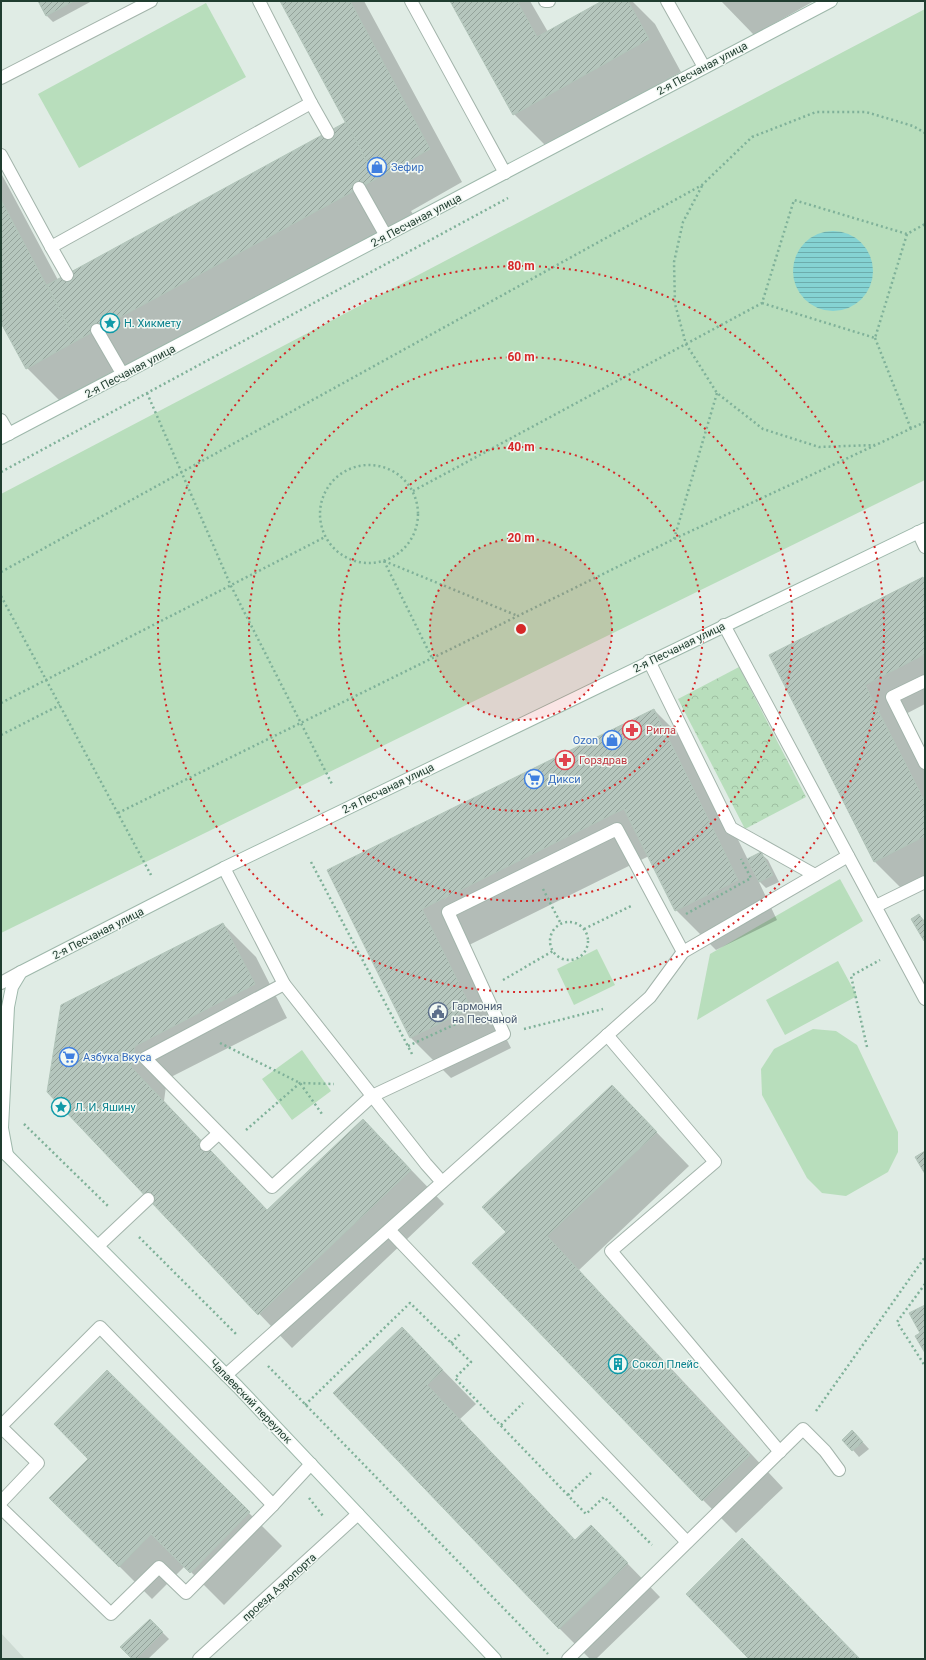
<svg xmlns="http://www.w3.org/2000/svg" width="926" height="1660" font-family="Roboto,sans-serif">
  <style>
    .built { fill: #cedbd3 }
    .forest { fill: url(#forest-crowns) }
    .park { fill: #b8debc }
    .water { fill: url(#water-rules) }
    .shadow { fill: #0003 }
    .building { fill: url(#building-hatch); stroke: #b2c5ba }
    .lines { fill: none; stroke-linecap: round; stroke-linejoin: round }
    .lane-casing { stroke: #a3b4ab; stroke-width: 14 }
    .street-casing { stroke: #a3b4ab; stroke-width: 14 }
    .secondary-casing { stroke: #9eb8ab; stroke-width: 14 }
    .path { stroke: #7fb199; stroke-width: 2.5; stroke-dasharray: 2 3; stroke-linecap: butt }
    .lane { stroke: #fff; stroke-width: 12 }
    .street { stroke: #fff; stroke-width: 12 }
    .secondary { stroke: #fff; stroke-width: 12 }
    .ring { fill: none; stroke: #d62828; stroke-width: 2; stroke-dasharray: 2 4 }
    .labels { text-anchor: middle; stroke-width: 3; stroke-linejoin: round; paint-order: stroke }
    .street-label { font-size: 11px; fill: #203d30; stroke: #f1f8f3 }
    .shop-label { font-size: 11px; fill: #366cbe; stroke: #f1f8f3; text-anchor: start }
    .culture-label { font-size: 11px; fill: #0d838f; stroke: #f1f8f3; text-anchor: start }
    .health-label { font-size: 11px; fill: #be3a42; stroke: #f1f8f3; text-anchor: start }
    .service-label { font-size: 11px; fill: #4e5e75; stroke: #f1f8f3; text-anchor: start }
    .centre { fill: #d62828; stroke: #f1f8f3; stroke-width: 2 }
    .ring-label { font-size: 12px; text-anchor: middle; font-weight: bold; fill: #d62828; stroke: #f1f8f3; stroke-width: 3; stroke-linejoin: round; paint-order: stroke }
  </style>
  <defs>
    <pattern id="forest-crowns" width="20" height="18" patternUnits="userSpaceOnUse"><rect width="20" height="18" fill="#b8debc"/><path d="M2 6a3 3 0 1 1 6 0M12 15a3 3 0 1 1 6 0" fill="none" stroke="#9ebfa2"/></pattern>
    <pattern id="water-rules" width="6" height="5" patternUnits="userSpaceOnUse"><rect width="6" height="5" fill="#85d3d3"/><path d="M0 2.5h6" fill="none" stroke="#6cacac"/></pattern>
    <pattern id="building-hatch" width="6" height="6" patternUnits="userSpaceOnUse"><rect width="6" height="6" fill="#b5c6bd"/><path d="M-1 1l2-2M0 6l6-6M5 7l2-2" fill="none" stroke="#93a29a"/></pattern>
  </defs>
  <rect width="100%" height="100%" fill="#e0ece5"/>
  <polygon class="built" points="1,1633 25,1659 1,1659"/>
  <polygon class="forest" points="739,667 806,797 745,829 678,699"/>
  <g class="park">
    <polygon points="206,3 246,77 79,168 38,94"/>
    <polygon points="925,9 925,480 1,933 1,494"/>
    <polygon points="840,879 863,921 697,1020 710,954"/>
    <polygon points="597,949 615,985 574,1005 557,969"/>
    <polygon points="838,961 857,996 785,1035 766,1000"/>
    <polygon points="813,1029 836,1031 857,1045 898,1132 898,1152 888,1172 846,1196 822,1193 807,1178 762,1095 761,1069 774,1049"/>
    <polygon points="302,1050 331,1091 292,1120 262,1079"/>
  </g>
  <circle class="water" cx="833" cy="271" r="40"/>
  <g class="shadow">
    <polygon points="39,1 92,1 53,22 47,16"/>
    <polygon points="282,1 364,1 462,182 411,211 416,219 117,380 110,373 60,401 27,368 1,321 1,173 58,280 347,123"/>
    <polygon points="451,1 530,1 548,32 604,1 632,1 655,24 681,72 547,147 514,114"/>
    <polygon points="721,1 814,1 754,35"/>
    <polygon points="922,578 925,581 925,704 898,718 925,772 925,886 908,895 874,861 770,655"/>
    <polygon points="654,710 694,750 748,860 761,854 768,860 779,882 766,888 758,880 777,920 716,950 676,910 649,856 461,949 511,1048 451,1078 411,1038 328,871"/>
    <polygon points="919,915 925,921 925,940 913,919"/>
    <polygon points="223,924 256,957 287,1018 167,1079 164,1101 268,1211 363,1120 444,1204 292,1348 48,1092"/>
    <polygon points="612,1086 689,1166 579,1270 783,1488 736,1533 703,1500 507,1232"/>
    <polygon points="402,1328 476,1404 460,1419 576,1541 591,1526 660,1597 596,1659 590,1659 560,1629 334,1393"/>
    <polygon points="107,1371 282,1546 224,1605 185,1566 152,1599 51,1498 89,1459"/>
    <polygon points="859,1438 869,1449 859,1457 853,1450"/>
    <polygon points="150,1620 169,1639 148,1659 133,1659"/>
  </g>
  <g class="building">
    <polygon points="38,1 74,1 46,16"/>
    <polygon points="280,1 350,1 430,149 376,179"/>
    <polygon points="450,1 517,1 537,37 602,1 628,1 649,39 513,115"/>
    <polygon points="346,122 376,179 76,341 47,285"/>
    <polygon points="1,200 76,341 26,369 1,323"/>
    <polygon points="923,577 925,582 925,654 865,685 925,802 925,836 874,862 769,655"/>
    <polygon points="654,709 738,880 675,911 624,809 615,813 422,909 471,1008 410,1038 327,870"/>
    <polygon points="761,852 773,875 759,882 747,859"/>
    <polygon points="919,914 925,924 924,941 911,919"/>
    <polygon points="223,923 255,984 135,1046 131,1067 267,1210 363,1119 411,1170 258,1315 47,1092 61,1005"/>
    <polygon points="612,1085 657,1132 547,1236 750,1455 702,1501 472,1263 506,1232 482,1207"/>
    <polygon points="925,1151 925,1174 915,1157"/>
    <polygon points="925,1305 925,1353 915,1336 920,1333 909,1313"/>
    <polygon points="402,1327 443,1370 427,1385 549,1513 575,1540 591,1525 628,1563 559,1629 333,1393"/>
    <polygon points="107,1370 250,1512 190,1573 151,1534 119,1567 49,1498 88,1459 54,1424"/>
    <polygon points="852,1430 863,1442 852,1451 842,1440"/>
    <polygon points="742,1538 860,1659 749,1659 686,1594"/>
    <polygon points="150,1619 163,1632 136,1659 132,1659 120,1647"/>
  </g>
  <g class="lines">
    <g class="lane-casing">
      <g id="lane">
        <polyline points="411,1 505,173"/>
        <polyline points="545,1 549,1"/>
        <polyline points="667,1 704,67"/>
        <polyline points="1,78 151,1"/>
        <polyline points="311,103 328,133"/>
        <polyline points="1,155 51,247 311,103 259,1"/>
        <polyline points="359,188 386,236"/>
        <polyline points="51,247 67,275"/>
        <polyline points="97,330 123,375"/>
        <polyline points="1,420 9,434"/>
        <polyline points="918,532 925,547"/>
        <polyline points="724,625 925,999"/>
        <polyline points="649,661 731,828 815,875"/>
        <polyline points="925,681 892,697 925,763"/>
        <polyline points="224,868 284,984 426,1164 442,1182"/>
        <polyline points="876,906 925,882"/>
        <polyline points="284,984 145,1058 272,1187 372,1096 504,1034 448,912 617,829 683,952"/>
        <polyline points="607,1035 715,1162 611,1251 780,1452"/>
        <polyline points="206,1145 218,1134"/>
        <polyline points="389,1230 687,1542"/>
        <polyline points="98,1246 148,1199"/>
        <polyline points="226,1375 650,997 683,952 848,856"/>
        <polyline points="1,1426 100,1327 273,1505"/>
        <polyline points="1,1427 38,1463 1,1502"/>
        <polyline points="1,1508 111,1614 159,1567 186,1593 273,1505 311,1464"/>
        <polyline points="568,1659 803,1429 825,1451 839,1470"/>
      </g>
    </g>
    <g class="street-casing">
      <g id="street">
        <polyline points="1,983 21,972"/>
        <polyline points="199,1659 358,1514"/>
      </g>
    </g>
    <g class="secondary-casing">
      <g id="secondary">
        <polyline points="1,438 831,1"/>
        <polyline points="2,1150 238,1387 495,1659"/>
        <polyline points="7,1155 2,1128 8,1007 12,987 21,972 224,868 925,529"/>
      </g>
    </g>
    <g class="path">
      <polyline points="702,186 683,222 674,262 675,304 686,344 717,393 763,429 819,447 875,445"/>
      <polyline points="762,303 875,338 907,234 925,224"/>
      <polyline points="875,338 911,429"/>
      <polyline points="147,393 231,586 333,786"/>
      <circle cx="369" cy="514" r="49"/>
      <polyline points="1,472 508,198"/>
      <polyline points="413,491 762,303 794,200 907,234"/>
      <polyline points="674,539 717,393"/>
      <polyline points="384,561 518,616"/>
      <polyline points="384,561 432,658"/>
      <polyline points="1,572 702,185 752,137 816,112 866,112 913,126 925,133"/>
      <polyline points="1,596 151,875"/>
      <polyline points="1,703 325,537"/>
      <polyline points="1,735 60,705"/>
      <polyline points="118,813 674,539 925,422"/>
      <polyline points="311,862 412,1054"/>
      <polyline points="543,889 561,924"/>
      <polyline points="686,914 751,878 741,859"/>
      <circle cx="569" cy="941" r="19"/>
      <polyline points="584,929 633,905"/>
      <polyline points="503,980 553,951"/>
      <polyline points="524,1029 603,1009"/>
      <polyline points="220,1043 300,1083 322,1114"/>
      <polyline points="408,1046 473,1016"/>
      <polyline points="867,1047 851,976 880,960"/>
      <polyline points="24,1124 109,1207"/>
      <polyline points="246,1130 300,1083 334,1084"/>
      <polyline points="139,1237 238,1336"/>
      <polyline points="925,1284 897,1322 925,1366"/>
      <polyline points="451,1343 460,1334"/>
      <polyline points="268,1366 548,1654"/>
      <polyline points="305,1405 410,1303 471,1362 455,1378 586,1514 604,1497 652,1545"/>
      <polyline points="816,1411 925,1257"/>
      <polyline points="501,1425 523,1403"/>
      <polyline points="568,1495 591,1473"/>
      <polyline points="309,1498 323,1516"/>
    </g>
    <use href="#lane" class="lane"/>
    <use href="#street" class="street"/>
    <use href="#secondary" class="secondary"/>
  </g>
  <circle cx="521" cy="629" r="91" fill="#d62828" fill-opacity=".12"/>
  <g class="ring">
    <circle cx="521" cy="629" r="91"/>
    <circle cx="521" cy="629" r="182"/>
    <circle cx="521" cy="629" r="272"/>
    <circle cx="521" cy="629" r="363"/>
  </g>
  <defs>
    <g id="shop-ring" transform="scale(1)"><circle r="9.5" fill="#f1f8f3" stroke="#3f7fe0" stroke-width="1.5"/><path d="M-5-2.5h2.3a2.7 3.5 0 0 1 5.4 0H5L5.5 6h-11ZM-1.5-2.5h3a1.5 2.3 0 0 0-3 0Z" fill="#3f7fe0"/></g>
    <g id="sight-ring" transform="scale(1)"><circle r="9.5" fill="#f1f8f3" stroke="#0f9aa8" stroke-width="1.5"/><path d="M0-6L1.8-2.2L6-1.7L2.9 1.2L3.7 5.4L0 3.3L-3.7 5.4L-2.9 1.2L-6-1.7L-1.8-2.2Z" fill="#0f9aa8"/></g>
    <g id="pharmacy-ring" transform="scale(1)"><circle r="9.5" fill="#f1f8f3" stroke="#e0444e" stroke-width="1.5"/><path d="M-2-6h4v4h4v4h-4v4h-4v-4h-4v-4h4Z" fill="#e0444e"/></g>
    <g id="supermarket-ring" transform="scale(1)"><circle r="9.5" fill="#f1f8f3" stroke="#3f7fe0" stroke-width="1.5"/><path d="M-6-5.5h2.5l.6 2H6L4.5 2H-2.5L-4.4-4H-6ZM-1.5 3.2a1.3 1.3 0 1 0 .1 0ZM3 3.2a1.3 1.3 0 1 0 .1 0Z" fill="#3f7fe0"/></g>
    <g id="civic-ring" transform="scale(1)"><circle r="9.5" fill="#f1f8f3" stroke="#5c6f8a" stroke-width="1.5"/><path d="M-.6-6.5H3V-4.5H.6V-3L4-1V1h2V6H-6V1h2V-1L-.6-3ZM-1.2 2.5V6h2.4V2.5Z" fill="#5c6f8a"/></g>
    <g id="building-ring" transform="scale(1)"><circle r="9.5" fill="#f1f8f3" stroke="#0f9aa8" stroke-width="1.5"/><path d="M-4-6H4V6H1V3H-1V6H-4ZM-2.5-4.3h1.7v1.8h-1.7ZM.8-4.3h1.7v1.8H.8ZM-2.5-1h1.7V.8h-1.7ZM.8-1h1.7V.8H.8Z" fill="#0f9aa8"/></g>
  </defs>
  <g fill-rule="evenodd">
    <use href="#shop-ring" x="377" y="167"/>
    <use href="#sight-ring" x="110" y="323"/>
    <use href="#pharmacy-ring" x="632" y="730"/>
    <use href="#shop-ring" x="612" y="740"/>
    <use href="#pharmacy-ring" x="565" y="760"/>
    <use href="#supermarket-ring" x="534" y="779"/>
    <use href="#civic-ring" x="438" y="1012"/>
    <use href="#supermarket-ring" x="69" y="1057"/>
    <use href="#sight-ring" x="61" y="1107"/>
    <use href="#building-ring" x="618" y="1364"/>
  </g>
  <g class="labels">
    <g class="street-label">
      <text transform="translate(702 68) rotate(-28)" y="4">2-я Песчаная улица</text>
      <text transform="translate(416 220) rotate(-28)" y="4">2-я Песчаная улица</text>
      <text transform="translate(130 371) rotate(-28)" y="4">2-я Песчаная улица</text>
      <text transform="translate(679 647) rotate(-26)" y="4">2-я Песчаная улица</text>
      <text transform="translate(388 788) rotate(-26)" y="4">2-я Песчаная улица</text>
      <text transform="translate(98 933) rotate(-27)" y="4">2-я Песчаная улица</text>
      <text transform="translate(251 1401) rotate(46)" y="4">Чапаевский переулок</text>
      <text transform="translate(279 1587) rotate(-42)" y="4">проезд Аэропорта</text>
    </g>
    <g class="shop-label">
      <text x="391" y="171">Зефир</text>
      <text x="598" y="744" text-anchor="end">Ozon</text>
      <text x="548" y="783">Дикси</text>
      <text x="83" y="1061">Азбука Вкуса</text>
    </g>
    <g class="culture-label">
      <text x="124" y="327">Н. Хикмету</text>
      <text x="75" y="1111">Л. И. Яшину</text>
      <text x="632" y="1368">Сокол Плейс</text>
    </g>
    <g class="health-label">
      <text x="646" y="734">Ригла</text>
      <text x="579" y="764">Горздрав</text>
    </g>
    <g class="service-label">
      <text x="452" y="1010">Гармония<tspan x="452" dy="13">на Песчаной</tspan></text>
    </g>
  </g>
  <circle cx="521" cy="629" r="6" class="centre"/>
  <g class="ring-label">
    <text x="521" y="270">80 m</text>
    <text x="521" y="361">60 m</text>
    <text x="521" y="451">40 m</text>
    <text x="521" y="542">20 m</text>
  </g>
  <rect width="926" height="1660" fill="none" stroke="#203d30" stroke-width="4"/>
</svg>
